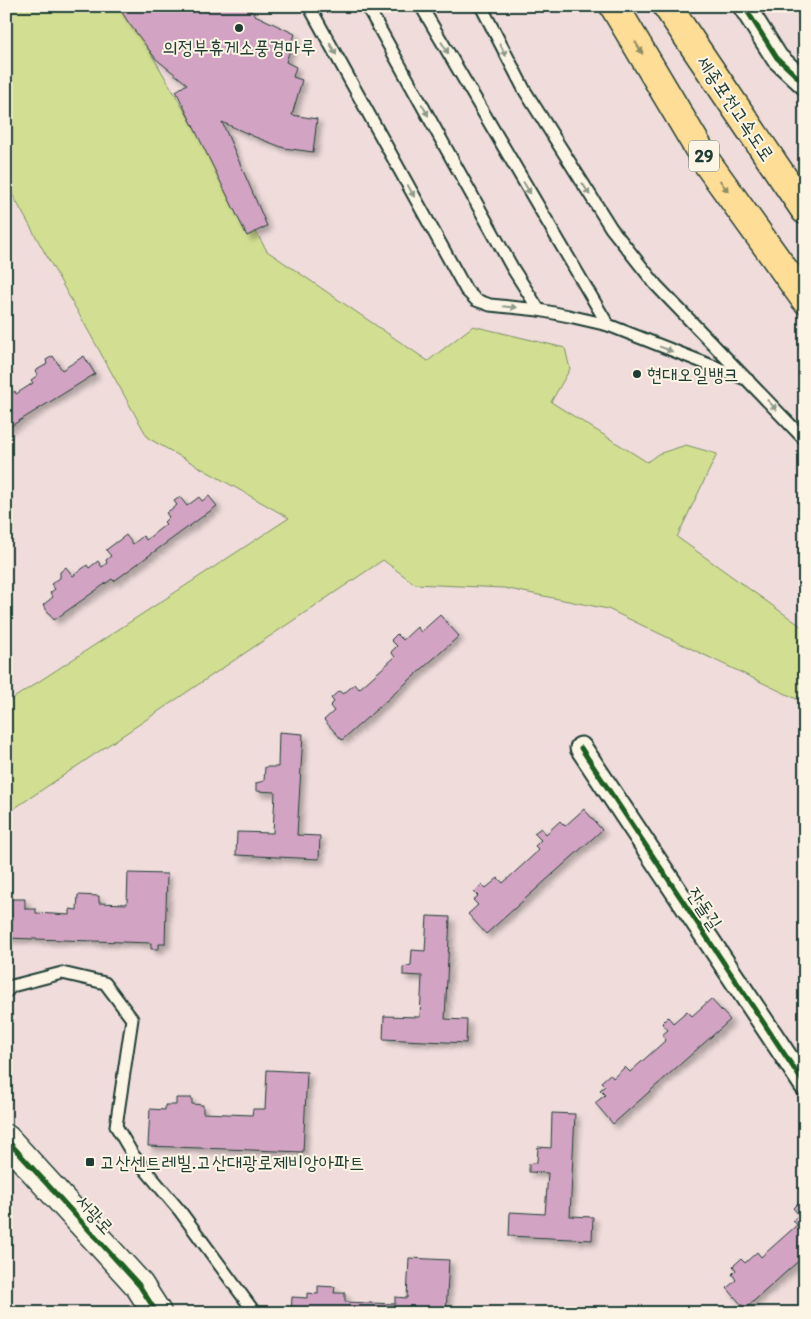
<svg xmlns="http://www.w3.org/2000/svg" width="811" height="1319" font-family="Itim,'Poor Story',sans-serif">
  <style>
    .green { fill: #d2de91; stroke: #788e62 }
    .building { fill: #d2a3c3; stroke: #1f3d34; filter: url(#shadow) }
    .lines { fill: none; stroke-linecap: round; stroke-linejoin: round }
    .service-casing { stroke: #1f3d34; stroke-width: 15 }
    .minor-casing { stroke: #1f3d34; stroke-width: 25 }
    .tertiary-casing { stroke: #1f3d34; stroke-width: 31 }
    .motorway-casing { stroke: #1f3d34; stroke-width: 31 }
    .service { stroke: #fcf5e5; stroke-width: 11 }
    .minor { stroke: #fcf5e5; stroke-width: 21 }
    .tertiary { stroke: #fcf5e5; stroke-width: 28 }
    .motorway { stroke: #fedd96; stroke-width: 28 }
    .cycleway-casing { stroke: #fcf5e5; stroke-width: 8 }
    .cycleway { stroke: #1b5e20; stroke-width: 5 }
    .oneway { fill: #8e998c }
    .oneway2 { fill: #8e8d65 }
    .poi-dot { fill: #1f3d34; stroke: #fcf5e5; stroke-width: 2 }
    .labels { text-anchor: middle; stroke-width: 4; stroke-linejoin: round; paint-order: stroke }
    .shield { fill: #fcf5e5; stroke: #617469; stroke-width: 1 }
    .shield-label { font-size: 18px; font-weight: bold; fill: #1f3d34 }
    .poi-label { font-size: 19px; fill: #1f3d34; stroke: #fcf5e5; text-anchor: start }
    .street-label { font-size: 19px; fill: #1f3d34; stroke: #fcf5e5 }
  </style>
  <defs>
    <filter id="shadow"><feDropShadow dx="4.5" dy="4.5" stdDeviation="2.5" flood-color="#0004"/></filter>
  </defs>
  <rect width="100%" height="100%" fill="#efdcdb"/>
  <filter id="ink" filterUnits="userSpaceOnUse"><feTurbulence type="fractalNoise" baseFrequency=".02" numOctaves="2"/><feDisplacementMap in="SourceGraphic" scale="10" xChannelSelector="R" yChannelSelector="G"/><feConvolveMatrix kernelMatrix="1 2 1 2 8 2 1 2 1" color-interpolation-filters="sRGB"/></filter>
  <g filter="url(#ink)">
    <polygon class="green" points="6,6 123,6 267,251 428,361 473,326 565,348 570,369 551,402 647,462 658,454 686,445 717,454 677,537 805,629 805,703 608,609 504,588 415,584 383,560 6,814 6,703 289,518 148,438 6,183"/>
    <g class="building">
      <polygon points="118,6 245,6 255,15 295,34 286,62 296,67 293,77 302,80 292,115 317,119 313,152 284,148 255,137 222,122 267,226 247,236 176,91 187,84 156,59 128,22"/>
      <polygon points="53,356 62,370 84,356 95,374 6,429 6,397 15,391 16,394 33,383 31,380 38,375 35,371 47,364 46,360"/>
      <polygon points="209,496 217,506 114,581 112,579 54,620 43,605 53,597 50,593 55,589 51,584 60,578 60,572 66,567 73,576 87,565 89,568 98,561 102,567 107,563 106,560 111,556 106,550 126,535 133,544 143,536 146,540 166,524 164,522 169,517 166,513 177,505 174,501 180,497 187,506 199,497 202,501"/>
      <polygon points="440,615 459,636 342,740 324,720 334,711 330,706 334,702 331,698 339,691 343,694 355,684 359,689 395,657 391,652 397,646 391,640 397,634 403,640 417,627 421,632"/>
      <polygon points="279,732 303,734 297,835 320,836 319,859 236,855 237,832 273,833 275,792 256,791 256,783 264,781 265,767 278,767"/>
      <polygon points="584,809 602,830 486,934 468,914 478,905 473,900 478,896 474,892 482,884 486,888 498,878 503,883 539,850 535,846 541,840 534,833 541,828 546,834 560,821 565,826"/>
      <polygon points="128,873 167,874 165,944 159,944 159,949 151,949 151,943 6,938 6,907 9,907 10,899 25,899 25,909 36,909 36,913 70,915 70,909 77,910 78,895 99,896 99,903 127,904"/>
      <polygon points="427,916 450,917 445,1019 467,1020 466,1043 383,1039 384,1016 420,1017 422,976 403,975 403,967 411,965 412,950 425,951"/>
      <polygon points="711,999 730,1020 613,1124 595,1103 605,1095 600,1090 605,1086 601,1082 610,1074 613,1078 625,1067 630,1072 666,1040 662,1035 668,1030 662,1023 668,1017 673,1023 687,1011 692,1016"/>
      <polygon points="267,1070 307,1072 303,1152 148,1146 150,1109 165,1110 165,1105 176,1105 176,1098 192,1098 192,1104 203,1105 203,1113 252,1115 253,1109 265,1109"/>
      <polygon points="552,1113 575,1114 570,1216 593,1217 592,1240 509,1236 510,1212 545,1214 548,1173 529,1172 529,1164 537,1162 538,1147 551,1148"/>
      <polygon points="799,1202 805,1208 805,1255 745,1309 727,1288 736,1280 732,1274 736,1270 733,1266 741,1259 745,1263 757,1252 761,1257 797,1225 793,1220 799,1215 793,1208"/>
      <polygon points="409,1258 449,1260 446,1313 291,1313 292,1297 307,1298 307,1293 318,1294 318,1286 335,1287 334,1293 345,1293 345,1302 395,1304 395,1297 407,1298"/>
    </g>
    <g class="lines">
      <g class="service-casing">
        <g id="service">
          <polyline points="309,6 466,290 476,300 490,305 539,310 569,316 608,325 748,380"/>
          <polyline points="367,6 513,269 539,310"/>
          <polyline points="421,6 608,325"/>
          <polyline points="481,6 525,91 611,228 656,285 805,440"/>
          <polyline points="6,992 12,986 62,973 105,983 132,1019 116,1126 133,1155 180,1211 255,1313"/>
        </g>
      </g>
      <g class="minor-casing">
        <g id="minor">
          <polyline points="744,6 777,58 805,84"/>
          <polyline points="581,748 805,1085"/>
        </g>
      </g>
      <g class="tertiary-casing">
        <polyline id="tertiary" points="6,1139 139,1285 157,1313"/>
      </g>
      <g class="motorway-casing">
        <g id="motorway">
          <polyline points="614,6 708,164 805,299"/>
          <polyline points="667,6 805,210"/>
        </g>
      </g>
      <use href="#service" class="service"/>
      <use href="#minor" class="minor"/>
      <use href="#tertiary" class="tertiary"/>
      <use href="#motorway" class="motorway"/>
      <g class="cycleway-casing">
        <g id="cycleway">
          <polyline points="744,6 777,58 805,84"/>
          <polyline points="581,748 805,1085"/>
          <polyline points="6,1139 139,1285 157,1313"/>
        </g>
      </g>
      <use href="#cycleway" class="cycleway"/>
    </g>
    <defs><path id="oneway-solid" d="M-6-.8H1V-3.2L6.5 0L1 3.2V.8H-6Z" transform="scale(1.25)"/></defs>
    <g class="oneway">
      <use href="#oneway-solid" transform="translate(445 48) rotate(59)"/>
      <use href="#oneway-solid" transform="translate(333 49) rotate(61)"/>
      <use href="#oneway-solid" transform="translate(503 50) rotate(63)"/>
      <use href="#oneway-solid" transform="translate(425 110) rotate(61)"/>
      <use href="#oneway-solid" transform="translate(527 188) rotate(59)"/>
      <use href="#oneway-solid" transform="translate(586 189) rotate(58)"/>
      <use href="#oneway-solid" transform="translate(411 191) rotate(61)"/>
      <use href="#oneway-solid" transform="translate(510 307) rotate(6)"/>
      <use href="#oneway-solid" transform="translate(666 349) rotate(21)"/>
      <use href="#oneway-solid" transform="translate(772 405) rotate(47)"/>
    </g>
    <g class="oneway2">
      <use href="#oneway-solid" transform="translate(639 48) rotate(59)"/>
      <use href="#oneway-solid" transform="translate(724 186) rotate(54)"/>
    </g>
  </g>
  <g class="poi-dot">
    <circle cx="239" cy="28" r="5"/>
    <circle cx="637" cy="374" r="5"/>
    <rect x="85" y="1157" width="10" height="10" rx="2.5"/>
  </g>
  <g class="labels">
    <rect class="shield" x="689" y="140.5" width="30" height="31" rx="4"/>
    <g class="shield-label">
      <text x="704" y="162">29</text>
    </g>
    <g class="poi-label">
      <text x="239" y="54" text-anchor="middle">의정부휴게소풍경마루</text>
      <text x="647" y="381">현대오일뱅크</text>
      <text x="100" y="1169">고산센트레빌.고산대광로제비앙아파트</text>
    </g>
    <g class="street-label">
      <text transform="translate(736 108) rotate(56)" y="7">세종포천고속도로</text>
      <text transform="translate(705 908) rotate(56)" y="7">잔돌길</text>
      <text transform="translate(95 1214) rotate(48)" y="7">서광로</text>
    </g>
  </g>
  <rect width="811" height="1319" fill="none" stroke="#fcf5e5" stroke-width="25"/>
  <rect x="12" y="12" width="786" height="1294" fill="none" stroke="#1f3d34" stroke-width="2" filter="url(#ink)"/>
</svg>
